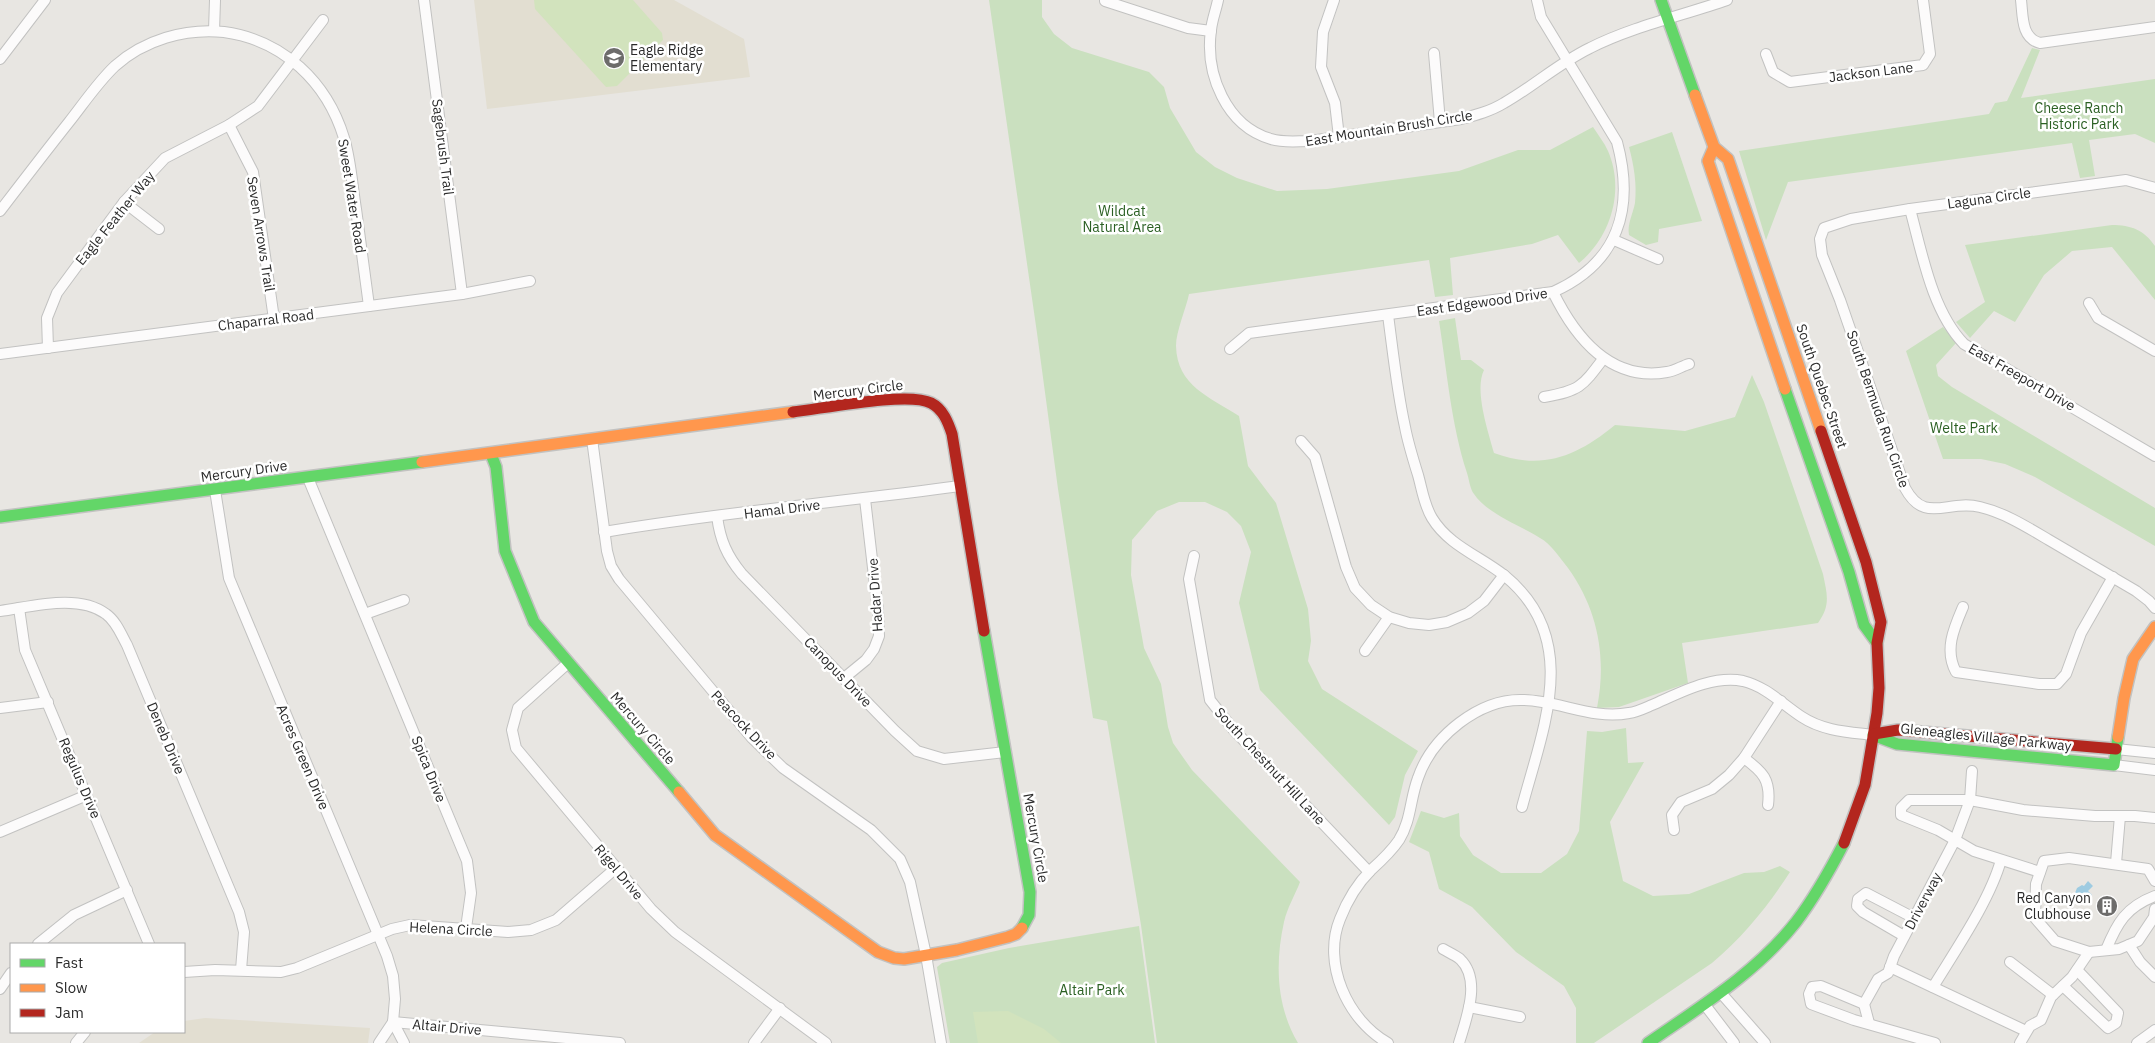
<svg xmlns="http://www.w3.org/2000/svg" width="2155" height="1043" font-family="'IBM Plex Sans',sans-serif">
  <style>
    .education { fill: #e2ded1 }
    .green { fill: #cae0bf }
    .pitch { fill: #d2e3bd }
    .water { fill: #9ecbe1 }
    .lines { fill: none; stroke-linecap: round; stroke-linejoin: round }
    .street-casing { stroke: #c2c2c1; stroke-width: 12 }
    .fast-casing { stroke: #c2c2c1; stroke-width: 14 }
    .slow-casing { stroke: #c2c2c1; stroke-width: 14 }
    .jam-casing { stroke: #c2c2c1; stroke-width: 14 }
    .street { stroke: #fcfbfb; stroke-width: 10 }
    .fast { stroke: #63d668; stroke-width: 11 }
    .slow { stroke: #ff974d; stroke-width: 11 }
    .jam { stroke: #b3261e; stroke-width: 11 }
    .labels { text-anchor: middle; stroke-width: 5; stroke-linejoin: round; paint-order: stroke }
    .poi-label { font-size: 14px; fill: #2b2b2b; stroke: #fff; text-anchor: start }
    .street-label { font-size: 14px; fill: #2b2b2b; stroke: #fff }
    .park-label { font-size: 14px; fill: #2b6023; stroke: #fff }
  </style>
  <rect width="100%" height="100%" fill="#e8e6e2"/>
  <g class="education">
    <polygon points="474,0 674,0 744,39 750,77 487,109"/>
    <polygon points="205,1018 370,1028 368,1043 139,1043 155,1032 184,1032 184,1021"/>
  </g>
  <g class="green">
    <path d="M989,0h53v17l12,17 18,14 77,24 15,15 6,21 26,44 19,15 22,11 40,13 50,-2 132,-18 59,-21h32l43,-23c5,8 11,15 15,24 17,39 3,86 -29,112l-21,-28 -26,9 -82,14 3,37 -18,2 -6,-37 -240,34c-3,15 -13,37 -13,52 1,40 34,51 63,70l9,50 28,37 32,106 3,32 -3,20 14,28 96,62 -13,24 -10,42 -6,8 -129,-135 -21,-87 12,-51 -10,-26 -14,-14 -22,-10h-26l-22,9 -25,29 -1,35 13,73 17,36 7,43 5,16 19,27 108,112c-5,13 -13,26 -16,40 -9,41 -8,84 14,121h-141l-16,-118 -34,-204 -14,-3 -35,-229 -21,-156z"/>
    <polygon points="2032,48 2040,50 2021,98 2155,79 2155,143 2135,134 2089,140 2095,176 2080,178 2072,143 1788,182 1766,240 1739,151 1989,114 1995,103 2007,101"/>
    <path d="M1672,132l30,89 -43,8 -1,13 -12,3 -17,-10c-2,-11 4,-21 6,-32 2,-19 -1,-37 -6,-56z"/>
    <path d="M2112,225c19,0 32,5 43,21v54l-43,-53 -40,4 -28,24 -29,47 -21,-11 -24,27 -14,-16 29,-20 -20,-57z"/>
    <path d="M1455,318l6,42h10l13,10c-10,20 4,61 10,83 49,18 83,3 121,-28l70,6 50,-14 17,-42 12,27 59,172c4,20 8,31 -5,49l-136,20 6,40 -69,24 -22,1c10,-51 1,-98 -29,-140 -8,-10 -17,-24 -28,-30 -19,-12 -54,-25 -66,-44 -4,-5 -5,-15 -7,-21 -16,-49 -20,-102 -28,-152z"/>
    <polygon points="1943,327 1956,343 1936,365 1938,376 1952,387 2155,508 2155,546 2035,477 2005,464 1981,459 1943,459 1906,351"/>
    <path d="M1626,728l2,35 16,-1 -34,60 13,59 30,15 36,-2 55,-21 20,-1 16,-6 10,6c-22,34 -47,65 -78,91l-118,80h-18v-35l-12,-22 -48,-34 -44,-45 -33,-18 -10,-37 -20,-10 12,-31 23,7 15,-5 1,23 13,19 28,18h40l26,-19 12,-23 8,-100 15,1z"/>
    <polygon points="1139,926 1155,1043 950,1043 937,967 942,963 1009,948"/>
  </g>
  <g class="pitch">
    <polygon points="534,0 633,0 662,33 663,40 617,86 606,87 535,9"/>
    <polygon points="1008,1011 1044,1029 1061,1043 978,1043 973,1012"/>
  </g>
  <polygon class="water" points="2088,881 2093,886 2088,891 2092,895 2086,902 2075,893 2077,888 2082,885 2084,886"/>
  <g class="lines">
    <g class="street-casing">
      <g id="street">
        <polyline points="424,0 462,294"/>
        <path d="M1218,0c-2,10 -6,20 -7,30 -6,44 15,96 60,109 13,4 26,2 39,2l151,-22c15,-4 30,-8 43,-16 30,-17 55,-40 86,-55 41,-21 94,-33 137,-48"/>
        <polyline points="1334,0 1323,32 1321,67 1335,103 1339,137"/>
        <path d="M2021,0c2,16 0,38 19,43l115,-16"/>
        <polyline points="1105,1 1188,28 1211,31"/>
        <polyline points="214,31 215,0"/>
        <polyline points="1434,53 1440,122"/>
        <polyline points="1766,54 1773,72 1790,82 1923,65 1930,54 1923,0"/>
        <polyline points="0,59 45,0"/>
        <polyline points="229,125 253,172 274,319"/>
        <path d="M2155,188l-29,-8 -216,29 -59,10 -27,9 -4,11 2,16 18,45 65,188c20,37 42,11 75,19 25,6 47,20 69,33 29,17 58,34 87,51l13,10 6,7"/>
        <polyline points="124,202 159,229"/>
        <path d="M1910,209c12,44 22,102 54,135l191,112"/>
        <path d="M0,211c23,-30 46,-60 69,-89 15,-19 29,-40 46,-56 29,-26 70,-38 109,-34 59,8 103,50 120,106 7,23 8,47 12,71 4,32 9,65 13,97"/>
        <polyline points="1614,240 1658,259"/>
        <path d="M1553,292c22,45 57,90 114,80 8,-1 15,-6 22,-8"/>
        <polyline points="2089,303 2098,318 2155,351"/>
        <path d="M1388,315c5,37 9,76 17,112 3,16 8,32 13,48 4,14 6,30 14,43 17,28 48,38 73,58 77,63 38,152 17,231"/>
        <polyline points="48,348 47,318 57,293 124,202 165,158 229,125 258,106 323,20"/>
        <path d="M1230,349l19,-16 304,-41c65,-29 82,-83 64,-150l-76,-125 -4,-17"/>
        <polyline points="0,354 462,294 530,281"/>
        <path d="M1544,397c35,-6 38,-10 59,-38"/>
        <polyline points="592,439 607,551 611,566 619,579 752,738 783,768 871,830 900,859 910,882 926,955 941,1043"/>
        <polyline points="1301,441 1315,457 1346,567 1355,588 1371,605 1389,617 1409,623 1429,625 1447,622 1468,613 1484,601 1504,575"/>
        <polyline points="308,478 467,861 471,893 466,928"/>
        <polyline points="215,490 229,578 387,956 393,976 395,999 393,1022 404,1043"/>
        <path d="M717,516c3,24 10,40 25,58l153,157 22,20 27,8 61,-7"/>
        <path d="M604,532c118,-20 238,-30 356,-46"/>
        <polyline points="1194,556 1189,579 1210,700 1233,729 1369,872"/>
        <path d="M1963,607c-9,21 -19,43 -7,65l83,12h18l9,-10 15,-41 32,-56"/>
        <polyline points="19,608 25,650 149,944"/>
        <path d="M0,611c31,-4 78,-18 106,3 10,7 15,20 21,31l112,267 5,20 -3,38"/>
        <polyline points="365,614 404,600"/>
        <polyline points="1365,651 1389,617"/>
        <polyline points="568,663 518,708 512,730 516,748 651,909 675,932 826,1043"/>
        <polyline points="844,678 866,660 874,649 879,636 878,611 865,499"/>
        <polyline points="0,708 48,702"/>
        <polyline points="2116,749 2155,753"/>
        <path d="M1744,758c19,14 27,22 24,47"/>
        <polyline points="2114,765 2155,770"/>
        <polyline points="1674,830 1672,815 1681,802 1712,789 1729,775 1744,758 1781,701"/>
        <polyline points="0,832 87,795"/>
        <polyline points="2116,863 2120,816"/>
        <polyline points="2040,872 1974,851 1938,830 1901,815 1901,808 1909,800 1970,800 2023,810 2095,816 2135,816 2155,818"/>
        <polyline points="2155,881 2148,869 2069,858 2044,861 2036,884 2035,918 2055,941 2089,952 2119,949 2138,941 2154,917 2155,909"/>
        <polyline points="1904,936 1863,912 1857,906 1858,899 1866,893 1914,918"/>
        <polyline points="38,944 74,915 127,890"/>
        <polyline points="2129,945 2140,962 2155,977"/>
        <path d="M1443,949c5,3 12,6 17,10 22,21 6,60 -1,84"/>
        <path d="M2106,950c11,-27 20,-43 49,-54"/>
        <polyline points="2010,962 2053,995"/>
        <polyline points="1890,967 2026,1031"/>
        <polyline points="184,972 215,970 281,972 297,968 392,929 410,925 508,932 531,930 556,920 616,868"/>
        <polyline points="2063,986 2108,1028 2116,1023 2118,1013 2077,970"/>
        <path d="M1933,987c22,-36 57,-87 68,-127"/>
        <polyline points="0,989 11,973"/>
        <polyline points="1721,993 1765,1043"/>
        <polyline points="1864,1004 1821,986 1812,987 1809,994 1811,1004 1854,1020 1935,1043"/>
        <polyline points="1705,1005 1734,1043"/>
        <polyline points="1469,1007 1520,1017"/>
        <polyline points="393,1022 620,1043"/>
        <polyline points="1869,1023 1864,1004 1878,979 1888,973 1894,956 1955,840 1970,800 1972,771"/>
        <polyline points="76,1043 85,1032"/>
        <polyline points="379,1043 393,1022"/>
        <polyline points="754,1043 780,1008"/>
        <path d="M1388,1043c-41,-23 -66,-80 -48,-124 7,-18 17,-35 31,-49 10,-9 20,-18 28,-30 12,-19 11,-41 19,-62 14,-41 61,-80 106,-78 36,1 69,20 105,13 8,-1 16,-5 23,-8 28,-12 60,-30 91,-24 24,6 39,23 59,36 21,14 47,15 71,18"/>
        <polyline points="2020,1043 2030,1026 2041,1020 2051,997 2072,977 2089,952"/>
        <polyline points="2137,1043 2155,1030"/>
      </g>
    </g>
    <g class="fast-casing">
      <g id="fast">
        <polyline points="1661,0 1695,95"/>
        <polyline points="1785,389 1849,572 1864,625 1877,643"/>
        <polyline points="491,454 496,467 505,551 534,622 679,792"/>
        <polyline points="0,517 422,462"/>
        <polyline points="984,631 1030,892 1029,915 1022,928"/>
        <polyline points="1873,735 1897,744 2114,765 2118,737"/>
        <path d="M1648,1043c52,-36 109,-71 148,-121 19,-25 34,-52 48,-79"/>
      </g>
    </g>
    <g class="slow-casing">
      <g id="slow">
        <polyline points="1695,95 1714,147 1728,159 1821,431"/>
        <polyline points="1714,147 1708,161 1785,389"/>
        <polyline points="422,462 793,412"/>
        <polyline points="2118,737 2124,698 2133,659 2155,627"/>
        <polyline points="679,792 715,835 878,952 894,958 904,959 957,950 1008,937 1016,934 1022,928"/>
      </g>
    </g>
    <g class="jam-casing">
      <g id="jam">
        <path d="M793,412c28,-3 115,-21 138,-9 12,6 17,19 21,31l32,197"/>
        <polyline points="1821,431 1866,562 1881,622 1877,643 1879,688 1877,713 1865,785 1844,843"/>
        <polyline points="1874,734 1898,730 2116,749"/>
      </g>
    </g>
    <use href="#street" class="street"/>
    <use href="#fast" class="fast"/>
    <use href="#slow" class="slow"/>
    <use href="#jam" class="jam"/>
  </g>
  <defs>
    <g id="school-disc" transform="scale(1.125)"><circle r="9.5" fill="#6d6c6b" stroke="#fff"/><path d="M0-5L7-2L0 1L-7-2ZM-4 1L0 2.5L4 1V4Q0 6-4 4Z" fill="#fff"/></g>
    <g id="building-disc" transform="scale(1.125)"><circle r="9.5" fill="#6d6c6b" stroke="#fff"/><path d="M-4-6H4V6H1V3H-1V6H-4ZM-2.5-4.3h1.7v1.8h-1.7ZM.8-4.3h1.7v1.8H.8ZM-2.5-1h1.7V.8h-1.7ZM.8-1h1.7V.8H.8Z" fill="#fff"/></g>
  </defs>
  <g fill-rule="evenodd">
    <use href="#school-disc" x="614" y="58"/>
    <use href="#building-disc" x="2107" y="906"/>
  </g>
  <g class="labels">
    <g class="poi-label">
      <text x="630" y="55">Eagle Ridge<tspan x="630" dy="16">Elementary</tspan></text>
      <text x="2091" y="903" text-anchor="end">Red Canyon<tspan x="2091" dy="16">Clubhouse</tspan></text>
    </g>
    <g class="street-label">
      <text transform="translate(1871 72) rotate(-7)" y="5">Jackson Lane</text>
      <text transform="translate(1389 128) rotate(-9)" y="5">East Mountain Brush Circle</text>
      <text transform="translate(443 147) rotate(83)" y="5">Sagebrush Trail</text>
      <text transform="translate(352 196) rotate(81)" y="5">Sweet Water Road</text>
      <text transform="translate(1989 198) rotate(-8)" y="5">Laguna Circle</text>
      <text transform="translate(115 218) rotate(-51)" y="5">Eagle Feather Way</text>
      <text transform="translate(261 234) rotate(81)" y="5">Seven Arrows Trail</text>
      <text transform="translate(1482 302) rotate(-8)" y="5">East Edgewood Drive</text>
      <text transform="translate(266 320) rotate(-7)" y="5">Chaparral Road</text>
      <text transform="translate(2022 377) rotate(30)" y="5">East Freeport Drive</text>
      <text transform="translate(1822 386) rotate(71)" y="5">South Quebec Street</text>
      <text transform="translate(858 390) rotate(-7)" y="5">Mercury Circle</text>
      <text transform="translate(1878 409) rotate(71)" y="5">South Bermuda Run Circle</text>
      <text transform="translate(244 471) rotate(-8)" y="5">Mercury Drive</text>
      <text transform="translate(782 509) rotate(-7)" y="5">Hamal Drive</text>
      <text transform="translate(875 595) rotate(-94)" y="5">Hadar Drive</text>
      <text transform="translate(838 672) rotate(46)" y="5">Canopus Drive</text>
      <text transform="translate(744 725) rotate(47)" y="5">Peacock Drive</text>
      <text transform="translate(643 728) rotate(49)" y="5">Mercury Circle</text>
      <text transform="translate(1986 737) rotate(6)" y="5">Gleneagles Village Parkway</text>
      <text transform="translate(166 738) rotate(67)" y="5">Deneb Drive</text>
      <text transform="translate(303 757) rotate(67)" y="5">Acres Green Drive</text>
      <text transform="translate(1270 766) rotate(47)" y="5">South Chestnut Hill Lane</text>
      <text transform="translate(429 769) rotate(68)" y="5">Spica Drive</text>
      <text transform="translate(80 778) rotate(67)" y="5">Regulus Drive</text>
      <text transform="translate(1036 838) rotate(80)" y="5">Mercury Circle</text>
      <text transform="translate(619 872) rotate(50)" y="5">Rigel Drive</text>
      <text transform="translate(1923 901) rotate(-62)" y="5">Driverway</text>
      <text transform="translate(451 929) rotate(3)" y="5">Helena Circle</text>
      <text transform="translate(447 1027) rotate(5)" y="5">Altair Drive</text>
    </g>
    <g class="park-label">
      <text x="2079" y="113">Cheese Ranch<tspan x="2079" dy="16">Historic Park</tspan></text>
      <text x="1122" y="216">Wildcat<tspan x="1122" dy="16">Natural Area</tspan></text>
      <text x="1964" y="433">Welte Park</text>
      <text x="1092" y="995">Altair Park</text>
    </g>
  </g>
  <rect x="10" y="943" width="175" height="90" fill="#ffffff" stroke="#aaaaaa"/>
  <rect x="20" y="959" width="25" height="8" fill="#63d668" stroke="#aaaaaa"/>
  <text x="55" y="968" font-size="15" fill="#2b2b2b">Fast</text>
  <rect x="20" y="984" width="25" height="8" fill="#ff974d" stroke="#aaaaaa"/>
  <text x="55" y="993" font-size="15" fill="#2b2b2b">Slow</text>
  <rect x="20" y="1009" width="25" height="8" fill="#b3261e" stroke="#aaaaaa"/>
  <text x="55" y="1018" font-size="15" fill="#2b2b2b">Jam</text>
</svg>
